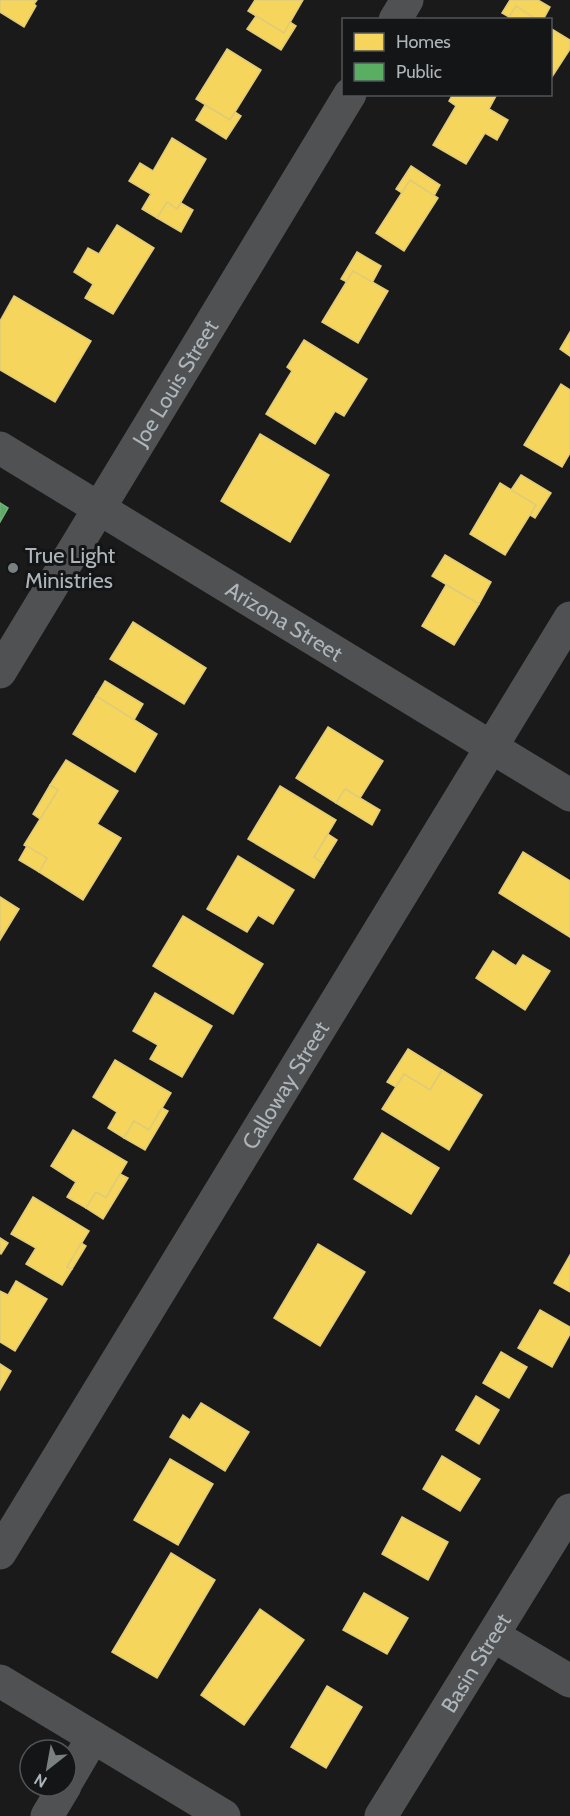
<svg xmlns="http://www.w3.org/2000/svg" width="570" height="1816" font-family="Cabin,sans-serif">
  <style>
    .homes { fill: #f6d55c; stroke: #e0cb78; stroke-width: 1.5 }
    .public { fill: #5aae61; stroke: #73b07c; stroke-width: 1.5 }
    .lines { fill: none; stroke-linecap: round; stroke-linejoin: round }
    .minor { stroke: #4f5153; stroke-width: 33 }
    .poi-dot { fill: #7a7f82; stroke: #141516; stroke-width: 2 }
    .labels { text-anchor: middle; stroke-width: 6; stroke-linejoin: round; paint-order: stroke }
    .street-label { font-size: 22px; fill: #adb5ba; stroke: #141516 }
    .poi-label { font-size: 22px; fill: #adb5ba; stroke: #141516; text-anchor: start }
  </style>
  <rect width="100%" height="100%" fill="#1a1a1a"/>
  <g class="homes">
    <polygon points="0,0 37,0 34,4 36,6 24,27 0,12"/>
    <polygon points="255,0 303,0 284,33 248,11"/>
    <polygon points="510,0 538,0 550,7 543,20 537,20 516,6 509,17 502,13"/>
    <polygon points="516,6 537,20 507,20"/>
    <polygon points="256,16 284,33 290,22 296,26 281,50 247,29"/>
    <polygon points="550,28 570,40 570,49 550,80"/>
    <polygon points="227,49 261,70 230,120 196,99"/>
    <polygon points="453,94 497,94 489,109 508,120 497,140 485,133 466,164 433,145 456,106 449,101"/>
    <polygon points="205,105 230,120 235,112 241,116 226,139 196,120"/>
    <polygon points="172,138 206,159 177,209 167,202 157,218 142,209 151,194 129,181 140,163 153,171"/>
    <polygon points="411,166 440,185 434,196 410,180 402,193 396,189"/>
    <polygon points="410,180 438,198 404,251 376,233"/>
    <polygon points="167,202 177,209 181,203 193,210 181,232 157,218"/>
    <polygon points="117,225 154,248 113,314 85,298 93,284 74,272 88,248 99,254"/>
    <polygon points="357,252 381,266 372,283 353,271 347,282 341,279"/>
    <polygon points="353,271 388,291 358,343 322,322"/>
    <polygon points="14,296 91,341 55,402 0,370 0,321"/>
    <polygon points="570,332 570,356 560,349"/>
    <polygon points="304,340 367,379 344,416 335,411 315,444 266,414 292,371 287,367"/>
    <polygon points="561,384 570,390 570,453 562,467 524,445"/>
    <polygon points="260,434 329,475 290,542 221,501"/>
    <polygon points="521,475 551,493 535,518 530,515 536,505 511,490"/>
    <polygon points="500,483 536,505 505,555 470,534"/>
    <polygon points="445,555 491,582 479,604 432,576"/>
    <polygon points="446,585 479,604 454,645 422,626"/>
    <polygon points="133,622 206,668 184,704 110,659"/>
    <polygon points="105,681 143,704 134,720 96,696"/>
    <polygon points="96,696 157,734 135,772 73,734"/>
    <polygon points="328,727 383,761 360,798 345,789 336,803 296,778"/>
    <polygon points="66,760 118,791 97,824 121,838 83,900 39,872 47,858 24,845 58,790 50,785"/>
    <polygon points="50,785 58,790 40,819 33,814"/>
    <polygon points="280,786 336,820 314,857 323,863 314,878 248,839"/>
    <polygon points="345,789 380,810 372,825 336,803"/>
    <polygon points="328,834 337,840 323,863 314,857"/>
    <polygon points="27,846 47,858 39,872 19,860"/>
    <polygon points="523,852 570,881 570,937 499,893"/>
    <polygon points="238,856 294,890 273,924 258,915 247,932 207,909"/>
    <polygon points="0,897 19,909 0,940"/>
    <polygon points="183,916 263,964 233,1014 153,966"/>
    <polygon points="493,951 516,966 523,955 550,971 525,1010 476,978"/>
    <polygon points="155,993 212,1026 182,1077 150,1059 158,1045 133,1031"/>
    <polygon points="408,1049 442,1070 430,1090 404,1074 396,1087 387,1082"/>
    <polygon points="115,1060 171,1093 149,1130 134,1121 124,1138 108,1128 117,1112 93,1097"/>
    <polygon points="442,1070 482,1095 449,1150 382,1109 404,1074 430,1090"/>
    <polygon points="162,1108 168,1111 145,1150 124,1138 134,1121 149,1130"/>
    <polygon points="73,1130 127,1162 106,1198 96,1192 86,1208 67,1197 76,1182 51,1166"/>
    <polygon points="382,1133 439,1168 411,1214 354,1179"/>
    <polygon points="120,1174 128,1178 103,1219 86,1208 96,1192 106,1198"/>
    <polygon points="33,1197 89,1231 67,1267 72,1269 62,1285 26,1264 36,1248 11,1234"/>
    <polygon points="0,1238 8,1243 1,1254 0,1253"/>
    <polygon points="81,1243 86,1246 72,1269 67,1267"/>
    <polygon points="318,1244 365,1272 320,1346 274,1318"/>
    <polygon points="570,1255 570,1292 554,1283"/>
    <polygon points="16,1281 47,1299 15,1351 0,1342 0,1291 8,1295"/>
    <polygon points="540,1310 570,1327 570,1334 552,1367 518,1348"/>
    <polygon points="501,1352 527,1367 509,1398 483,1383"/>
    <polygon points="0,1364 11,1371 0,1390"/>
    <polygon points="476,1396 499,1410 479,1444 456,1430"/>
    <polygon points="201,1403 249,1432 225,1471 170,1437 183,1415 190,1420"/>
    <polygon points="442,1456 480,1479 460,1511 423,1489"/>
    <polygon points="170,1459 213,1484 178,1545 134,1520"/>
    <polygon points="402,1517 448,1542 428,1580 382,1554"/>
    <polygon points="171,1553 215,1580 157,1678 112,1652"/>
    <polygon points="364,1593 408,1618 387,1654 343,1630"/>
    <polygon points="260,1609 304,1640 244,1725 201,1695"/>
    <polygon points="327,1686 362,1707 326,1768 291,1747"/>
  </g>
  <polygon class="public" points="0,503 8,508 0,522"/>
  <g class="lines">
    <g class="minor">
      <polyline points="395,20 407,0"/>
      <path id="s1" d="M0,448l570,347"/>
      <path id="s2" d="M0,672l350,-578"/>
      <path id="s3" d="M0,1553l570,-935"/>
      <polyline points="494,1636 570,1681"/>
      <polyline points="0,1681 224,1816"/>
      <polyline points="66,1783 93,1737"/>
      <polyline points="47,1816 65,1786"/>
      <path id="s4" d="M381,1816l189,-306"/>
    </g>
  </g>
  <circle class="poi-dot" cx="13" cy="568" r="6"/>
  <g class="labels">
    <g class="street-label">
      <text dy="8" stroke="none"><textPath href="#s2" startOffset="338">Joe Louis Street</textPath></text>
      <text dy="8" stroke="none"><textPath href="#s1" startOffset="333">Arizona Street</textPath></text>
      <text dy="8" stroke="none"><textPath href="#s3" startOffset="548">Calloway Street</textPath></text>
      <text dy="8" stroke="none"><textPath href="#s4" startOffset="180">Basin Street</textPath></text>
    </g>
    <g class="poi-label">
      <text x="25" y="563">True Light<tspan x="25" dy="25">Ministries</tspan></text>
    </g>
  </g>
  <rect x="342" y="18" width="210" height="78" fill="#141516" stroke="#515558" stroke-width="1.5"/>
  <rect x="354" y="33" width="30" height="18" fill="#f6d55c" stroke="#515558" stroke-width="1.5"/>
  <text x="396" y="48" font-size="18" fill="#adb5ba">Homes</text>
  <rect x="354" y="63" width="30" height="18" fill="#5aae61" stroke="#515558" stroke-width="1.5"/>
  <text x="396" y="78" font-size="18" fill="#adb5ba">Public</text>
  <g transform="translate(48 1768) rotate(211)"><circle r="28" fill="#141516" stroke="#515558" stroke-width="1.5"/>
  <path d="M0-4.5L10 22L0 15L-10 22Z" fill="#7a7f82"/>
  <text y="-9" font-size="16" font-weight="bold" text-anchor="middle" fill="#adb5ba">N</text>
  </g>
</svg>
